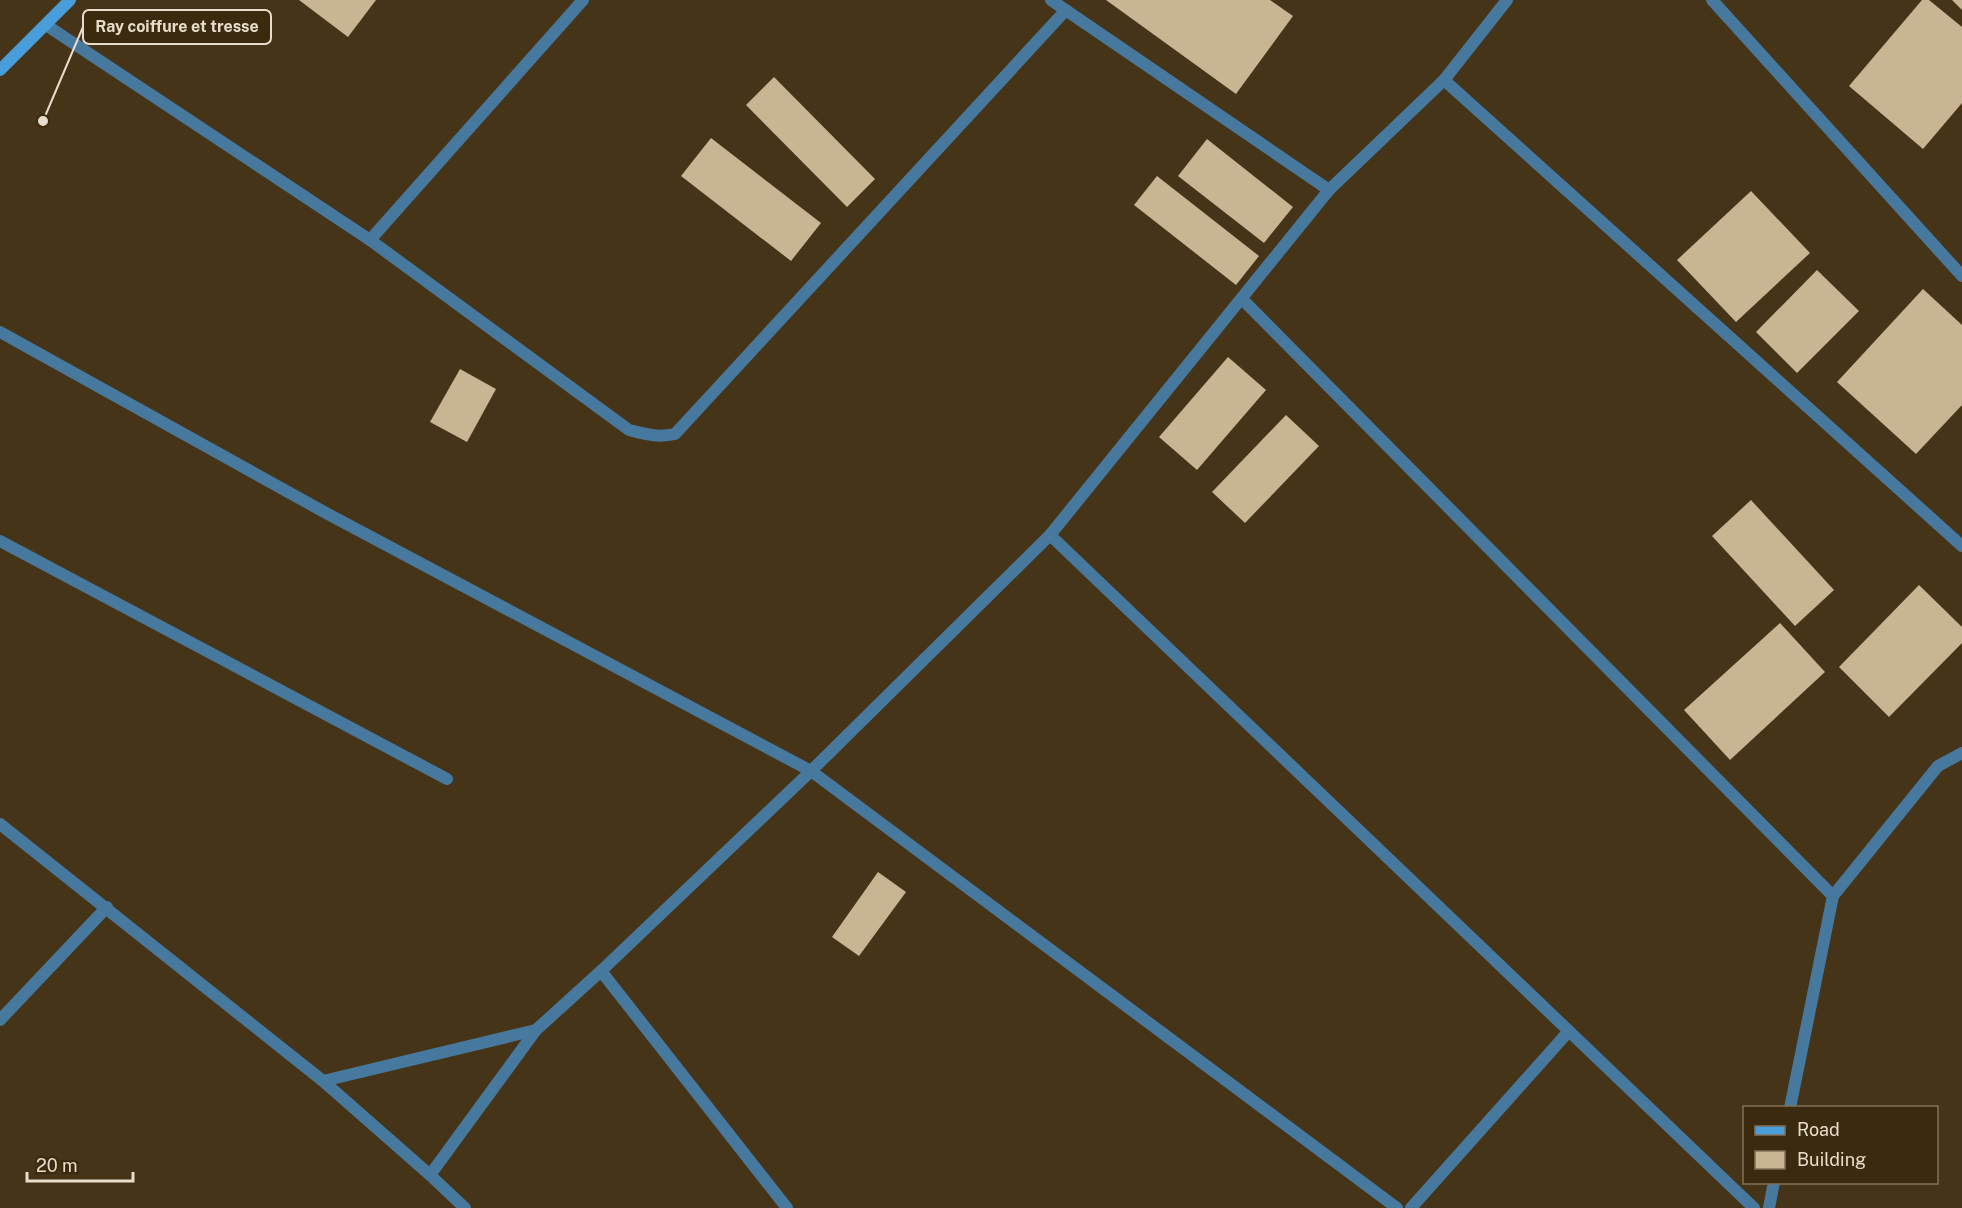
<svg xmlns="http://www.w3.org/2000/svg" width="1962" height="1208" font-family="'Public Sans',sans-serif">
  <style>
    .building { fill: #c9b494 }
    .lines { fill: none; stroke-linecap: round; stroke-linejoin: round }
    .minor { stroke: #47799f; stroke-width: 12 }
    .secondary { stroke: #489dda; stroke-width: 12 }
    .leader { fill: none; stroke: #e8ddcd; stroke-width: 2 }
    .callout-dot { fill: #e8ddcd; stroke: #3b2a0d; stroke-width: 2 }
    .callout { fill: #3b2a0d; stroke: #e8ddcd; stroke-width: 2 }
    .callout-label { font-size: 16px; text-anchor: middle; font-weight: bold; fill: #e8ddcd }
  </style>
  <rect width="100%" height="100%" fill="#453417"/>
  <g class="building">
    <polygon points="299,0 376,0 348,37"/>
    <polygon points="1106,0 1270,0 1293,16 1236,94"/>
    <polygon points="1922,0 1929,0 1962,27 1962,103 1923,149 1849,86"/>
    <polygon points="1952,0 1962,0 1962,10"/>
    <polygon points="774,77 875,179 847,207 746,105"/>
    <polygon points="711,138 821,223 791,261 681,176"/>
    <polygon points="1207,139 1293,207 1264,243 1178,176"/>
    <polygon points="1157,176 1259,256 1236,285 1134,205"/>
    <polygon points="1751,191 1810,253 1736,322 1677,260"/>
    <polygon points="1817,270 1859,311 1797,373 1756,332"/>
    <polygon points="1923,289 1962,325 1962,405 1916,454 1837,382"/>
    <polygon points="1228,357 1266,390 1197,470 1159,437"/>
    <polygon points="460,369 496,389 467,442 430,422"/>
    <polygon points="1286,415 1319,446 1245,523 1212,492"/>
    <polygon points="1751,500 1834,590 1795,626 1712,536"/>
    <polygon points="1919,585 1962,627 1962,643 1889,717 1839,667"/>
    <polygon points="1780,623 1825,672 1730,760 1684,710"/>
    <polygon points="878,872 906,892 859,956 832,937"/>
  </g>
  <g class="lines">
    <g class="minor">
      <polyline points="1051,0 1329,190"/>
      <polyline points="1712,0 1962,276"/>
      <path d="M46,25l324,215 259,190c16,4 29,8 46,4l391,-424"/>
      <polyline points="1444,80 1962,546"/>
      <polyline points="370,240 583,0"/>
      <polyline points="1242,299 1833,896"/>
      <polyline points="0,332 326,513 811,771 1397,1208"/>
      <polyline points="1050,535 1754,1208"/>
      <polyline points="0,541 447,779"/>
      <polyline points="0,824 323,1081 430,1175 465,1208"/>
      <polyline points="601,971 787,1208"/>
      <polyline points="0,1020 107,907"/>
      <polyline points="323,1081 536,1030"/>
      <polyline points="1790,1108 1833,896 1938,766 1962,753"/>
      <polyline points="430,1175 536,1030 601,971 811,771 1050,535 1329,190 1444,80 1507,0"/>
      <polyline points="1411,1208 1569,1031"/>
      <polyline points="1769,1208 1774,1182"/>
    </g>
    <polyline class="secondary" points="0,70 70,0"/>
  </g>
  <path class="leader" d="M43 121L83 27"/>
  <circle class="callout-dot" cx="43" cy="121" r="6"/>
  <rect class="callout" x="83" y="10" width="188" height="34" rx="6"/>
  <g class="callout-label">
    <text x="177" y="32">Ray coiffure et tresse</text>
  </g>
  <rect x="1743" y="1106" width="195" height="78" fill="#3b2a0d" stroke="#80725a" stroke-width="1.5"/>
  <rect x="1755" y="1126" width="30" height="9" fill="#489dda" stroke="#80725a" stroke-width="1.5"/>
  <text x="1797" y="1136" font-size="18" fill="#e8ddcd">Road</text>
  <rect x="1755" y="1151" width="30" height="18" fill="#c9b494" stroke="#80725a" stroke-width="1.5"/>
  <text x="1797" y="1166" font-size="18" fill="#e8ddcd">Building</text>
  <path d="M27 1172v9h106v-9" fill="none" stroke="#e8ddcd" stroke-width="3"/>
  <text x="36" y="1172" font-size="18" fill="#e8ddcd" stroke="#3b2a0d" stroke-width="4.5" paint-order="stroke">20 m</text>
</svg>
